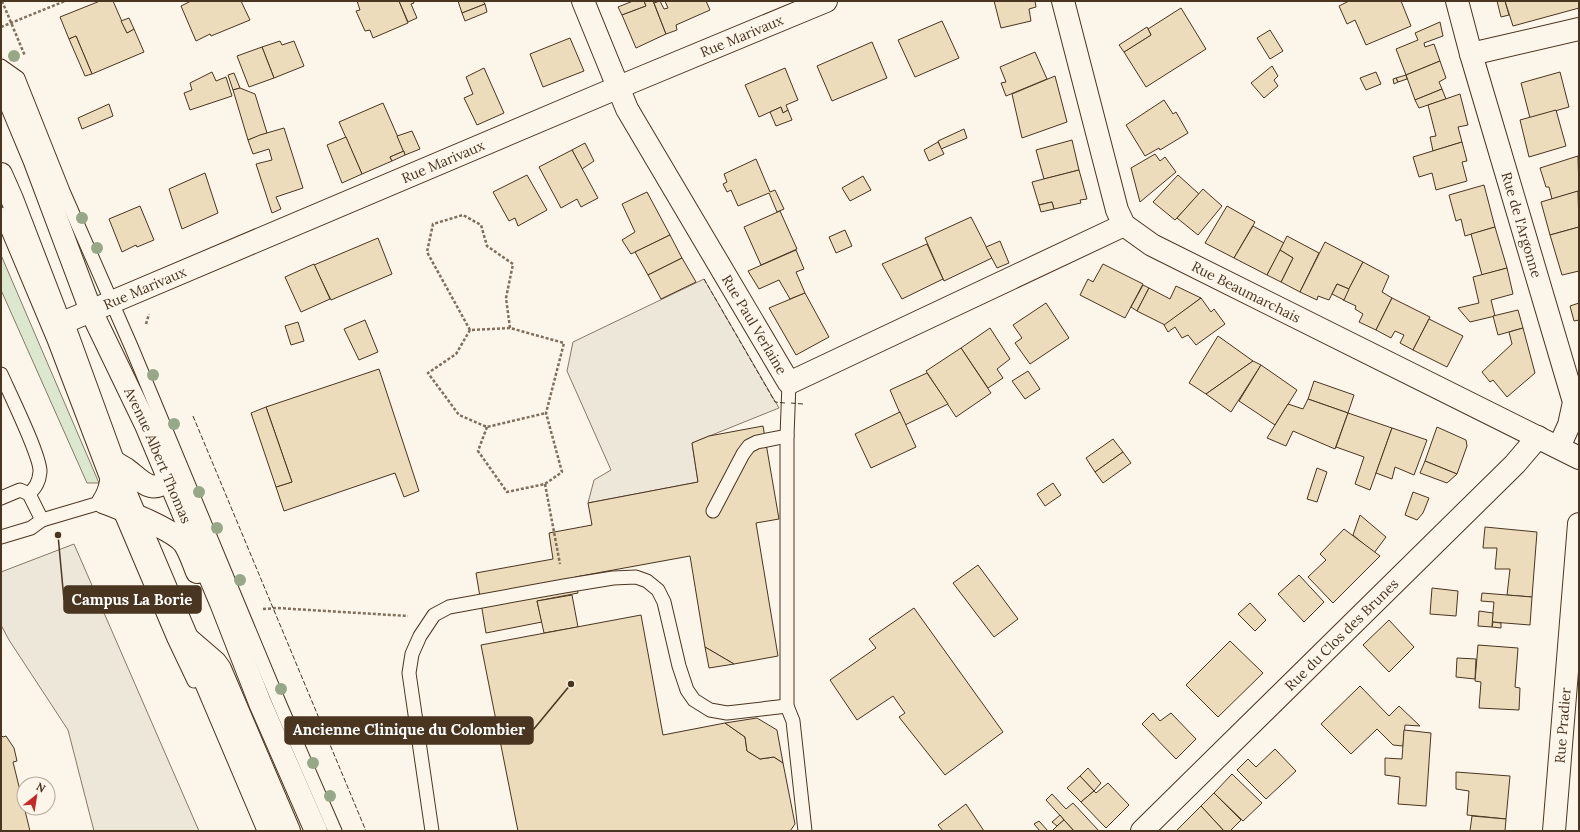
<svg xmlns="http://www.w3.org/2000/svg" width="1580" height="832" font-family="Lora,serif">
  <style>
    .green { fill: #dce7d0; stroke: #887966 }
    .parking { fill: #ede7d9; stroke: #887966 }
    .building { fill: #ecdcbc; stroke: #4a3520 }
    .lines { fill: none; stroke-linecap: round; stroke-linejoin: round }
    .lane-casing { stroke: #4a3520; stroke-width: 15 }
    .street-casing { stroke: #4a3520; stroke-width: 24 }
    .secondary-casing { stroke: #4a3520; stroke-width: 24 }
    .path { stroke: #7f6f5c; stroke-width: 2.5; stroke-dasharray: 3 2; stroke-linecap: butt }
    .lane { stroke: #fbf6e9; stroke-width: 13 }
    .street { stroke: #fbf6e9; stroke-width: 22 }
    .secondary { stroke: #fbf6e9; stroke-width: 22 }
    .fence { stroke: #4a3520; stroke-width: 1; stroke-dasharray: 5 2; stroke-linecap: butt }
    .tree { fill: #96a887 }
    .labels { text-anchor: middle; stroke-width: 3; stroke-linejoin: round; paint-order: stroke }
    .street-label { font-size: 14px; fill: #4a3520; stroke: #fbf6e9 }
    .leader { fill: none; stroke: #4a3520; stroke-width: 1.5 }
    .callout-dot { fill: #4a3520; stroke: #fbf6e9; stroke-width: 1.5 }
    .callout { fill: #4a3520; stroke: #4a3520; stroke-width: 1.5 }
    .callout-label { font-size: 15px; text-anchor: middle; font-weight: bold; fill: #fff }
  </style>
  <rect width="100%" height="100%" fill="#fbf6e9"/>
  <polygon class="green" points="1,255 99,483 87,483 1,290"/>
  <g class="parking">
    <polygon points="704,279 779,408 692,443 698,482 588,503 594,480 611,470 567,371 573,342"/>
    <polygon points="74,544 199,831 94,831 68,730 9,640 1,625 1,572"/>
  </g>
  <g class="building">
    <polygon points="100,1 113,1 127,33 134,29 144,52 92,74 76,36 69,39 60,17"/>
    <polygon points="191,1 241,1 250,20 211,36 210,34 196,41 181,6"/>
    <polygon points="357,1 399,1 408,23 373,38 370,30 365,31 356,11 360,10"/>
    <polygon points="399,1 413,1 414,3 411,4 417,18 408,22"/>
    <polygon points="458,1 483,1 485,4 462,13"/>
    <polygon points="633,1 644,1 646,6 622,15 618,7"/>
    <polygon points="644,1 653,1 666,34 636,48 622,15 646,6"/>
    <polygon points="660,1 664,9 668,8 665,1 706,1 710,10 676,25 677,30 666,34 654,3"/>
    <polygon points="994,1 1035,1 1036,7 1029,9 1031,21 1001,28"/>
    <polygon points="1349,1 1401,1 1411,26 1366,45 1355,20 1347,24 1339,6"/>
    <polygon points="1497,1 1505,1 1509,15 1501,17"/>
    <polygon points="1505,1 1579,1 1579,8 1513,26"/>
    <polygon points="485,4 487,12 465,21 462,13"/>
    <polygon points="1181,8 1206,49 1146,87 1124,52 1151,35 1148,29"/>
    <polygon points="129,18 134,29 127,33 121,21"/>
    <polygon points="942,21 959,58 915,77 898,40"/>
    <polygon points="1440,22 1443,36 1424,43 1425,47 1434,44 1440,61 1406,75 1396,49 1418,40 1415,33"/>
    <polygon points="1147,27 1151,35 1124,52 1119,45"/>
    <polygon points="1270,30 1283,51 1270,59 1257,38"/>
    <polygon points="76,36 92,74 85,76 69,39"/>
    <polygon points="570,38 584,71 543,87 530,54"/>
    <polygon points="280,41 282,45 294,41 304,66 274,78 262,47"/>
    <polygon points="872,42 887,78 832,101 817,66"/>
    <polygon points="262,47 274,78 249,87 237,56"/>
    <polygon points="1035,52 1047,79 1006,96 1001,83 1006,82 1000,67"/>
    <polygon points="1440,61 1446,78 1439,82 1442,89 1415,100 1406,75"/>
    <polygon points="1272,66 1278,76 1274,80 1278,86 1264,98 1251,83"/>
    <polygon points="484,68 504,113 477,125 464,98 473,94 466,77"/>
    <polygon points="785,68 798,100 786,105 788,110 783,113 781,107 759,117 745,85"/>
    <polygon points="212,72 216,81 226,77 232,96 190,110 184,93 192,90 190,83"/>
    <polygon points="1376,72 1381,84 1366,90 1360,78"/>
    <polygon points="1560,72 1569,107 1530,118 1521,83"/>
    <polygon points="234,73 240,88 233,90 228,75"/>
    <polygon points="1406,75 1407,79 1398,82 1396,78"/>
    <polygon points="1055,76 1067,122 1022,138 1012,94"/>
    <polygon points="1396,78 1398,82 1394,84 1393,79"/>
    <polygon points="240,88 255,94 267,133 248,140 233,90"/>
    <polygon points="1442,89 1446,99 1419,108 1415,100"/>
    <polygon points="1460,94 1468,125 1458,127 1462,142 1433,151 1430,137 1436,136 1428,105"/>
    <polygon points="1164,100 1173,114 1176,112 1188,133 1160,150 1159,148 1145,156 1126,125"/>
    <polygon points="383,103 404,151 390,157 392,161 362,174 339,122"/>
    <polygon points="109,104 113,116 82,129 78,118"/>
    <polygon points="781,107 783,113 788,110 792,120 776,126 770,112"/>
    <polygon points="1556,110 1566,146 1529,157 1520,120"/>
    <polygon points="284,128 303,188 276,197 281,209 272,213 256,164 272,160 269,149 253,154 248,140 260,135"/>
    <polygon points="964,129 967,138 941,149 938,141"/>
    <polygon points="412,131 420,149 405,155 397,136"/>
    <polygon points="346,137 362,174 342,183 327,145"/>
    <polygon points="1072,140 1079,170 1044,179 1036,150"/>
    <polygon points="938,142 944,154 929,161 924,150"/>
    <polygon points="1462,142 1467,161 1462,162 1467,181 1436,190 1432,173 1419,177 1413,157"/>
    <polygon points="585,143 594,161 582,169 572,150"/>
    <polygon points="572,150 598,198 581,207 577,199 561,208 539,167"/>
    <polygon points="404,151 405,155 392,161 390,157"/>
    <polygon points="1155,154 1160,161 1165,157 1176,172 1140,202 1131,168"/>
    <polygon points="1578,156 1579,191 1552,199 1549,187 1546,187 1540,168"/>
    <polygon points="756,159 770,192 775,190 784,209 777,212 769,193 738,206 731,190 727,192 723,184 727,182 724,174"/>
    <polygon points="1079,170 1087,199 1080,200 1081,203 1054,209 1052,202 1039,205 1032,182"/>
    <polygon points="205,173 218,213 182,229 169,189"/>
    <polygon points="527,175 547,210 518,226 515,218 509,221 493,192"/>
    <polygon points="1178,175 1199,194 1175,220 1153,202"/>
    <polygon points="863,176 871,190 850,201 842,188"/>
    <polygon points="1484,185 1495,227 1465,236 1461,219 1456,221 1449,195"/>
    <polygon points="1203,189 1222,206 1198,235 1177,218"/>
    <polygon points="1578,191 1579,227 1550,235 1541,202"/>
    <polygon points="647,192 670,235 631,254 622,240 635,232 622,204"/>
    <polygon points="1052,202 1054,209 1041,212 1039,205"/>
    <polygon points="140,206 154,240 137,247 136,245 122,252 109,219"/>
    <polygon points="1227,206 1255,222 1234,258 1205,243"/>
    <polygon points="780,211 797,249 761,265 744,227"/>
    <polygon points="971,217 992,258 944,281 925,238"/>
    <polygon points="1253,226 1284,243 1267,275 1234,258"/>
    <polygon points="1495,227 1507,268 1482,275 1471,234"/>
    <polygon points="1579,227 1579,271 1562,275 1550,235"/>
    <polygon points="845,230 852,246 836,253 829,237"/>
    <polygon points="670,235 682,258 648,275 635,252"/>
    <polygon points="1287,236 1319,253 1300,292 1281,282 1293,258 1280,250"/>
    <polygon points="378,238 392,274 331,300 314,265"/>
    <polygon points="1000,241 1009,263 997,268 986,247"/>
    <polygon points="1325,242 1363,262 1349,289 1337,284 1329,300 1318,296 1317,300 1300,292"/>
    <polygon points="927,244 943,279 902,299 882,264"/>
    <polygon points="796,250 804,269 796,272 805,293 790,299 779,280 759,289 748,271"/>
    <polygon points="1280,250 1293,258 1281,282 1267,275"/>
    <polygon points="682,258 696,282 661,299 648,275"/>
    <polygon points="1363,262 1389,276 1382,292 1392,298 1376,330 1359,322 1363,314 1355,309 1356,306 1343,300"/>
    <polygon points="314,264 330,299 301,312 285,277"/>
    <polygon points="1103,264 1143,284 1125,318 1080,295 1088,279 1093,282"/>
    <polygon points="1507,268 1513,294 1491,300 1495,316 1470,322 1458,308 1479,303 1473,277"/>
    <polygon points="1337,284 1349,289 1344,300 1332,294"/>
    <polygon points="1143,285 1149,288 1137,311 1131,307"/>
    <polygon points="1176,286 1201,298 1165,325 1137,311 1149,288 1170,299"/>
    <polygon points="805,293 829,337 796,355 769,308"/>
    <polygon points="1201,298 1211,312 1214,309 1225,324 1196,345 1188,335 1182,338 1175,327 1168,332 1164,325"/>
    <polygon points="1392,298 1430,317 1413,350 1400,343 1404,335 1395,331 1391,338 1376,330"/>
    <polygon points="1046,303 1069,338 1030,364 1015,343 1022,338 1013,325"/>
    <polygon points="1579,303 1579,320 1574,321 1570,306"/>
    <polygon points="1518,310 1523,328 1498,335 1493,316"/>
    <polygon points="1429,319 1463,336 1447,367 1413,350"/>
    <polygon points="365,320 378,352 359,360 344,329"/>
    <polygon points="298,322 304,341 291,345 285,326"/>
    <polygon points="990,328 1010,359 997,369 1003,378 988,388 961,348"/>
    <polygon points="1523,328 1535,373 1507,397 1493,380 1490,382 1482,372 1512,344 1509,332"/>
    <polygon points="1218,336 1253,361 1206,394 1189,383"/>
    <polygon points="961,348 991,393 956,417 926,371"/>
    <polygon points="1253,361 1261,365 1231,412 1206,394"/>
    <polygon points="1261,365 1297,390 1275,425 1239,401"/>
    <polygon points="379,369 419,491 404,497 395,473 284,511 276,487 292,482 266,407"/>
    <polygon points="1028,371 1040,389 1025,399 1012,381"/>
    <polygon points="927,373 948,404 905,425 890,390"/>
    <polygon points="1314,381 1354,395 1348,413 1308,399"/>
    <polygon points="1308,399 1348,413 1335,449 1293,431 1286,446 1267,438 1288,404 1303,409"/>
    <polygon points="266,407 292,482 276,487 251,413"/>
    <polygon points="900,412 916,447 871,468 855,434"/>
    <polygon points="1348,413 1392,428 1370,490 1355,484 1364,457 1336,447"/>
    <polygon points="763,426 779,519 756,523 778,656 734,664 705,647 690,556 575,577 578,593 537,601 542,622 486,633 476,573 553,559 549,533 592,525 588,503 698,482 692,443 709,436"/>
    <polygon points="1437,427 1466,440 1467,446 1457,474 1425,461"/>
    <polygon points="1392,428 1427,440 1414,475 1395,467 1392,479 1376,473"/>
    <polygon points="1113,439 1123,452 1095,472 1086,458"/>
    <polygon points="1123,452 1131,463 1103,483 1095,472"/>
    <polygon points="1425,461 1457,474 1447,483 1420,473"/>
    <polygon points="1317,468 1327,472 1317,502 1307,499"/>
    <polygon points="1053,483 1061,495 1045,506 1037,494"/>
    <polygon points="1413,492 1429,498 1423,513 1417,520 1405,515"/>
    <polygon points="1360,515 1386,537 1374,553 1353,535"/>
    <polygon points="1485,527 1537,532 1532,597 1507,595 1510,569 1495,569 1497,548 1483,548"/>
    <polygon points="1344,529 1380,556 1333,603 1308,577 1326,560 1320,554"/>
    <polygon points="978,565 1018,619 994,637 953,583"/>
    <polygon points="1299,575 1324,602 1304,622 1278,594"/>
    <polygon points="1432,588 1458,591 1456,616 1430,614"/>
    <polygon points="1482,593 1532,597 1530,625 1492,622 1494,602 1481,601"/>
    <polygon points="572,595 578,627 544,633 537,601"/>
    <polygon points="1250,603 1266,620 1255,631 1238,614"/>
    <polygon points="914,608 1003,732 945,775 899,717 905,713 893,696 857,720 830,680 876,648 869,639"/>
    <polygon points="1479,611 1493,613 1492,627 1478,626"/>
    <polygon points="641,615 663,735 725,723 745,737 747,751 760,759 774,757 783,763 795,824 790,831 518,831 481,645"/>
    <polygon points="1389,620 1414,647 1389,672 1363,645"/>
    <polygon points="1493,622 1501,623 1501,628 1492,627"/>
    <polygon points="1230,641 1263,673 1218,717 1186,685"/>
    <polygon points="1478,645 1518,648 1515,687 1520,688 1519,710 1479,708 1481,682 1475,681"/>
    <polygon points="705,647 734,664 709,668"/>
    <polygon points="1457,658 1476,659 1475,679 1456,677"/>
    <polygon points="1360,686 1389,716 1399,706 1420,726 1405,725 1403,746 1393,745 1377,729 1351,754 1321,724"/>
    <polygon points="1153,713 1160,721 1171,713 1196,739 1176,759 1142,724"/>
    <polygon points="757,718 777,730 783,763 774,757 760,759 747,751 745,737 725,723"/>
    <polygon points="1404,730 1431,733 1426,806 1398,804 1400,777 1385,775 1385,758 1402,759"/>
    <polygon points="1,735 3,737 6,736 14,748 17,761 13,762 30,831 1,831"/>
    <polygon points="1275,749 1296,771 1266,799 1237,770 1248,759 1256,767"/>
    <polygon points="1088,768 1101,783 1094,791 1080,776"/>
    <polygon points="1456,772 1510,776 1506,819 1467,815 1469,791 1456,789"/>
    <polygon points="1232,774 1262,803 1243,821 1214,793"/>
    <polygon points="1080,776 1094,791 1081,802 1067,788"/>
    <polygon points="1108,783 1129,805 1106,828 1081,802 1094,791 1096,793"/>
    <polygon points="1214,793 1241,820 1230,831 1224,831 1201,806"/>
    <polygon points="1052,794 1066,809 1073,803 1099,831 1074,831 1046,800"/>
    <polygon points="966,804 984,831 943,831 938,825"/>
    <polygon points="1201,806 1224,831 1176,831"/>
    <polygon points="1060,815 1064,820 1057,826 1052,822"/>
    <polygon points="1472,816 1506,819 1505,831 1470,831"/>
    <polygon points="1064,820 1074,831 1052,831 1057,826"/>
    <polygon points="1039,821 1048,831 1040,831 1034,824"/>
  </g>
  <g class="lines">
    <g class="lane-casing">
      <g id="lane">
        <polyline points="1,66 18,78 63,191 131,346 281,707 335,831"/>
        <polyline points="1,214 54,340 107,479"/>
        <path d="M1,374c8,18 40,83 39,98 -1,10 -4,15 -11,22"/>
        <polyline points="789,383 787,436 787,706 793,721 805,831"/>
        <polyline points="1,498 20,490 29,494 42,520 103,502"/>
        <polyline points="118,507 174,639 194,681"/>
        <polyline points="713,511 743,454 749,446 757,442 787,436"/>
        <polyline points="1,537 31,528 42,520"/>
        <polyline points="432,831 409,673 412,654 420,636 434,615 449,607 564,586 613,578 636,577 647,581 658,590 664,602 679,666 687,690 694,700 710,710 727,713 787,706"/>
      </g>
    </g>
    <g class="street-casing">
      <g id="street">
        <path id="s1" d="M583,1l44,108 162,274 335,-158"/>
        <path id="s2" d="M1063,1l54,209 7,15 28,20 427,213"/>
        <path id="s3" d="M1457,1l14,53 103,348 -5,23 -10,22"/>
        <polyline points="1471,54 1579,29"/>
        <path id="s4" d="M60,324l559,-237 207,-86"/>
        <path d="M112,460c0,16 0,29 -9,42 20,8 68,26 81,41 6,9 9,19 13,29"/>
        <path d="M112,460c4,3 9,6 14,9 15,11 25,27 43,10"/>
        <polyline points="186,637 215,662 220,669 289,831"/>
        <path id="s5" d="M1142,831l373,-367 23,-27"/>
        <path id="s6" d="M1554,831l25,-307"/>
      </g>
    </g>
    <g class="secondary-casing">
      <g id="secondary">
        <path id="s7" d="M1,80l33,79 57,152 55,114 75,178 39,100 56,128"/>
        <polyline points="1,174 12,199 60,324 65,329 120,480 269,831"/>
      </g>
    </g>
    <g class="path">
      <polyline points="2,1 25,56"/>
      <polyline points="1,27 65,1"/>
      <polyline points="146,324 149,314"/>
      <polyline points="470,330 427,252 433,224 463,215 481,225 487,246 513,264 506,298 510,328"/>
      <polyline points="487,427 478,451 507,492 545,484 562,472 546,413 564,343 510,328 470,330 456,354 428,373 459,415 487,427 546,413"/>
      <polyline points="545,484 560,564"/>
      <polyline points="263,609 277,608 408,616"/>
    </g>
    <use href="#lane" class="lane"/>
    <use href="#street" class="street"/>
    <use href="#secondary" class="secondary"/>
    <g class="fence">
      <polyline points="704,279 775,402 785,403"/>
      <polyline points="791,403 803,404"/>
      <polyline points="193,416 366,831"/>
    </g>
  </g>
  <g class="tree">
    <circle cx="14" cy="56" r="6"/>
    <circle cx="82" cy="218" r="6"/>
    <circle cx="97" cy="248" r="6"/>
    <circle cx="153" cy="375" r="6"/>
    <circle cx="174" cy="424" r="6"/>
    <circle cx="199" cy="492" r="6"/>
    <circle cx="217" cy="528" r="6"/>
    <circle cx="240" cy="580" r="6"/>
    <circle cx="281" cy="689" r="6"/>
    <circle cx="313" cy="763" r="6"/>
    <circle cx="330" cy="796" r="6"/>
  </g>
  <g class="labels">
    <g class="street-label">
      <text dy="5" stroke="none"><textPath href="#s4" startOffset="740">Rue Marivaux</textPath></text>
      <text dy="5" stroke="none"><textPath href="#s4" startOffset="416">Rue Marivaux</textPath></text>
      <text dy="5" stroke="none"><textPath href="#s3" startOffset="233">Rue de l'Argonne</textPath></text>
      <text dy="5" stroke="none"><textPath href="#s4" startOffset="92">Rue Marivaux</textPath></text>
      <text dy="5" stroke="none"><textPath href="#s2" startOffset="372">Rue Beaumarchais</textPath></text>
      <text dy="5" stroke="none"><textPath href="#s1" startOffset="367">Rue Paul Verlaine</textPath></text>
      <text dy="5" stroke="none"><textPath href="#s7" startOffset="407">Avenue Albert Thomas</textPath></text>
      <text dy="5" stroke="none"><textPath href="#s5" startOffset="280">Rue du Clos des Brunes</textPath></text>
      <text dy="5" stroke="none"><textPath href="#s6" startOffset="106">Rue Pradier</textPath></text>
    </g>
  </g>
  <path class="leader" d="M58 535L64 600M571 684L533 730"/>
  <g class="callout-dot">
    <circle cx="58" cy="535" r="4"/>
    <circle cx="571" cy="684" r="4"/>
  </g>
  <g class="callout">
    <rect x="64" y="586" width="137" height="27" rx="4"/>
    <rect x="285" y="717" width="248" height="27" rx="4"/>
  </g>
  <g class="callout-label">
    <text x="132" y="605">Campus La Borie</text>
    <text x="409" y="735">Ancienne Clinique du Colombier</text>
  </g>
  <rect width="1580" height="832" fill="none" stroke="#4a3520" stroke-width="4"/>
  <g transform="translate(36 796) rotate(30)"><circle r="19" fill="#fbf6e9" stroke="#b4a999"/>
  <path d="M0-3L7 15L0 10L-7 15Z" fill="#c62828"/>
  <text y="-6" font-size="11" font-weight="bold" text-anchor="middle" fill="#4a3520">N</text>
  </g>
</svg>
